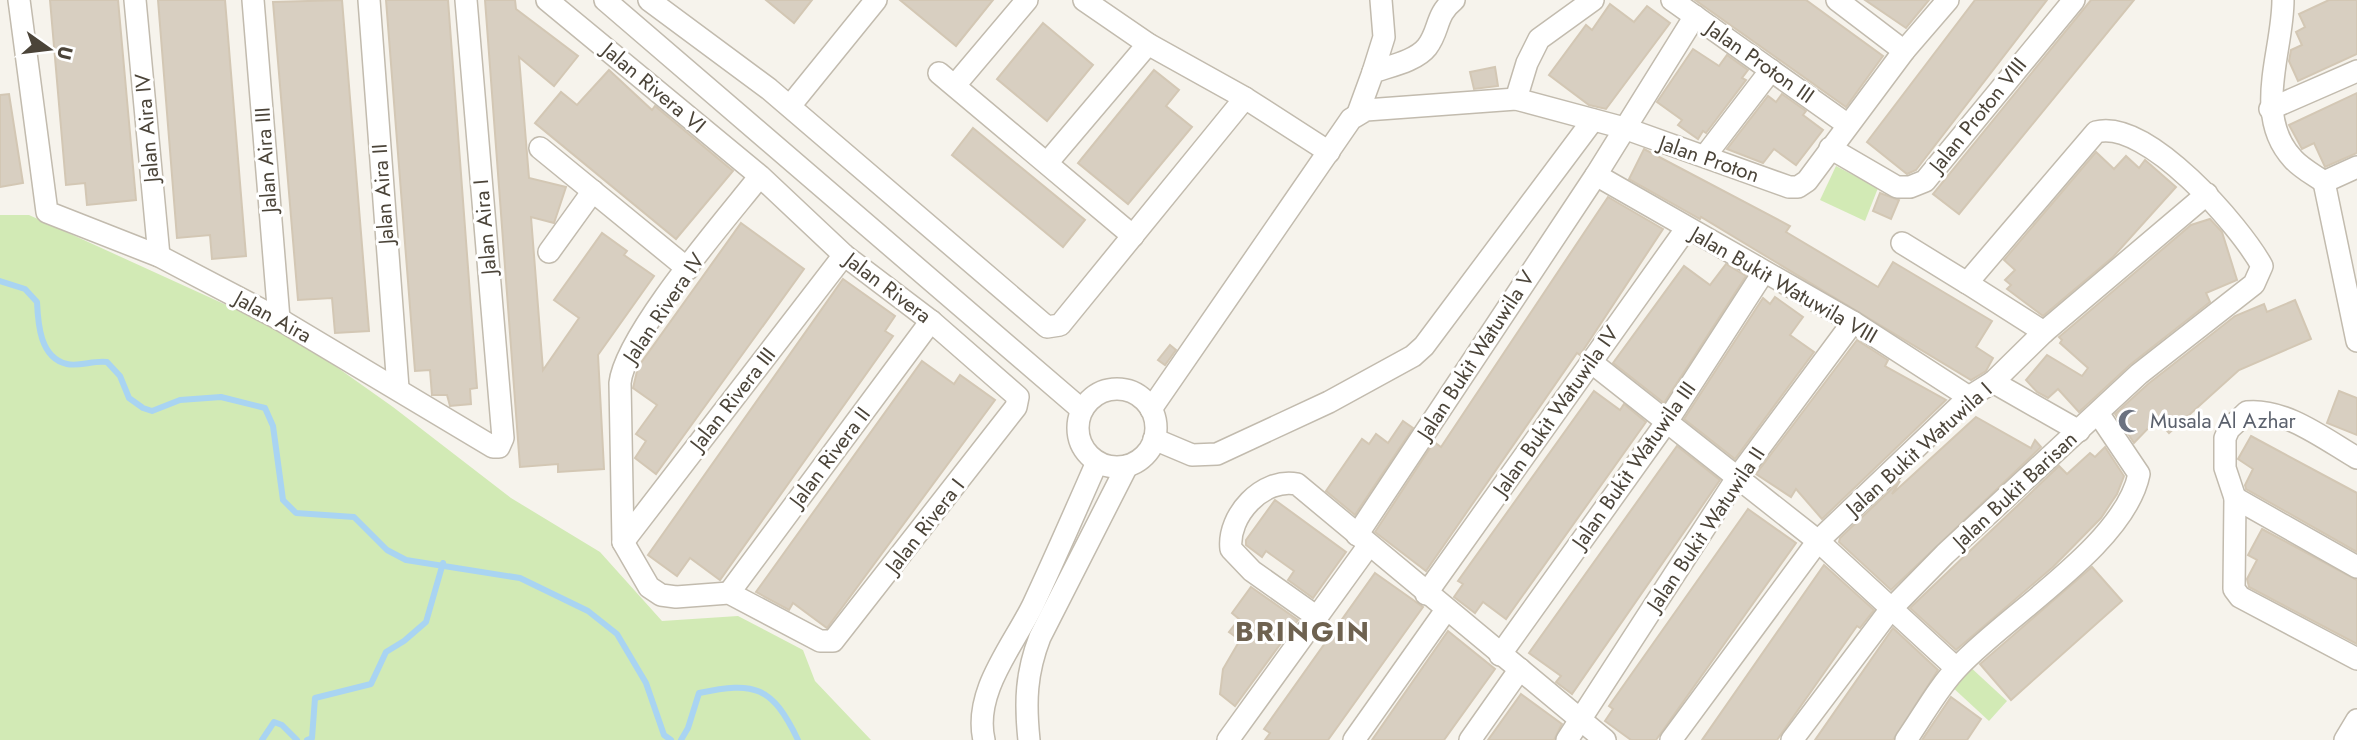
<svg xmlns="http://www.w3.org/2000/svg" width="2357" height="740" font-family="Jost,sans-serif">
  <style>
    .green { fill: #d2eab5 }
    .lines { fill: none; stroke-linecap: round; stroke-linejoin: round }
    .stream { stroke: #a9d4f2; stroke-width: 6 }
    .building { fill: #d8cfc1; stroke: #d3c7b4; stroke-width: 2 }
    .minor-casing { stroke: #c2bbae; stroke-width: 24 }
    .minor { stroke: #fff; stroke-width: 21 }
    .labels { text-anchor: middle; stroke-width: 6; stroke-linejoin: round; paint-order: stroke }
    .street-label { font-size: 21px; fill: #4b4439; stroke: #fff }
    .worship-label { font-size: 21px; fill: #5b616d; stroke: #fff; text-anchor: start }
    .district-label { font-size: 28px; font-weight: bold; letter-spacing: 2px; fill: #6e6250; stroke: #fff }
  </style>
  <rect width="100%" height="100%" fill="#f6f3ec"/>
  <g class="green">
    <polygon points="1836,166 1878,188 1865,221 1820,200"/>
    <polygon points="0,215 29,215 290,334 393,407 511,498 600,552 662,621 738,616 803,650 815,681 871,740 0,740"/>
    <polygon points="1968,665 2007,701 1989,721 1950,685"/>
  </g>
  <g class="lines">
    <g class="stream">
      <path d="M0,281l25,8 12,13c1,22 3,56 30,62 12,3 27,-4 40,-2l13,14 9,22 14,10 9,3 28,-11 41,-3 44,11 8,18 10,74 13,13 58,4 33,33 19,10 114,18 68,33 29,23 29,49 18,52 7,5"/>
      <polyline points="262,740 274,722 282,725 297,740"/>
      <polyline points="307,740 312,738 315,698 371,684 386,652 404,641 426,622 443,563"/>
      <path d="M681,740l7,-12 11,-35c56,-12 73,-7 99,47"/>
    </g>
  </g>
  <g class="building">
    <polygon points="50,0 118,0 136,200 87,205 85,183 66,185"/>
    <polygon points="158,0 225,0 246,256 212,259 210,235 177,238"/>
    <polygon points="342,0 369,331 335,333 332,298 298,300 273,2"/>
    <polygon points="386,0 448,0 477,388 470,389 471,404 450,406 447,395 432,395 430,370 415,371"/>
    <polygon points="485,0 515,0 516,9 578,56 554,86 519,57 529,178 566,187 554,223 531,217 543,370 579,318 554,300 602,233 627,251 624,255 654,276 598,355 604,469 558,472 558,464 520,467"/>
    <polygon points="766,0 812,0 794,23"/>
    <polygon points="900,0 993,0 956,46"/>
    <polygon points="1695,0 1806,0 1883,56 1846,107"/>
    <polygon points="1865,0 1929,0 1906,28"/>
    <polygon points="1975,0 2047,0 1916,170 1907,174 1867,142"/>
    <polygon points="2091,0 2134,0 1959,214 1933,194"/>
    <polygon points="2329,0 2357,0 2357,54 2298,81 2289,61 2291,50 2302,45 2296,32 2305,27 2299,14"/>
    <polygon points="1610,4 1634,22 1647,6 1670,23 1606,109 1589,105 1549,75 1586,25 1592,30"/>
    <polygon points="1043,23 1093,65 1047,121 997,79"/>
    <polygon points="1693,49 1719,66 1727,55 1748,70 1742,78 1746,80 1706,133 1703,131 1698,139 1678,125 1682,120 1657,102"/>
    <polygon points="1495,67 1498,86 1474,89 1470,72"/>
    <polygon points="609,70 652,110 655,106 733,171 676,239 535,123 561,92 577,105"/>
    <polygon points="1154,70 1179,90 1166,106 1192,127 1128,204 1078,163"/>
    <polygon points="2357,93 2357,153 2325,167 2314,143 2302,149 2289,125"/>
    <polygon points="9,94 23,183 0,187 0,95"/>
    <polygon points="1782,94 1806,111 1803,115 1823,130 1796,165 1774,149 1763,163 1727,149 1768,96 1776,102"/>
    <polygon points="973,128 1085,220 1063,247 952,155"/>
    <polygon points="1644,149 1790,226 1786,232 1878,287 1893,262 1992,321 1976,347 1993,358 1986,371 1971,380 1701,217 1700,219 1629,179"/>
    <polygon points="2096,152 2114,169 2126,156 2139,168 2145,160 2176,187 2113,257 2043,316 2007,289 2011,285 2005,280 2015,270 2004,260"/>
    <polygon points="1880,193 1899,200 1891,219 1873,211"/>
    <polygon points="1608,197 1663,229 1580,355 1577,353 1426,571 1375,532 1434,442 1441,447"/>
    <polygon points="2210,219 2222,232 2237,280 2206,293 2210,302 2131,364 2079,412 2058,389 2048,398 2037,392 2026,380 2047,355 2082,376 2088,368 2060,343 2062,340 2059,337 2191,225"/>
    <polygon points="741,223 804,269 656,474 635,458 646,441 636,434 657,405 633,388 638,367"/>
    <polygon points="1726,264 1746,276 1664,403 1613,363 1684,266 1710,285"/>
    <polygon points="843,279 895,316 885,331 893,336 720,580 690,558 677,576 648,555"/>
    <polygon points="1775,297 1803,317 1790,335 1814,352 1735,459 1684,419 1763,298 1770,304"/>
    <polygon points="2295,300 2311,339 2239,370 2169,433 2157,419 2134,443 2115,414 2148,384 2235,316 2264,304 2267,312"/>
    <polygon points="1857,340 1888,360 1885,366 1946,400 1822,519 1796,489 1791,497 1756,474"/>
    <polygon points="1170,345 1176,350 1165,365 1158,360"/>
    <polygon points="922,361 954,384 960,375 995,400 827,628 793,603 789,610 756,592"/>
    <polygon points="1594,391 1620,410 1624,404 1646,422 1506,619 1483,602 1475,613 1454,597 1463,584 1458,581"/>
    <polygon points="2339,391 2357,398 2357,435 2327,423"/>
    <polygon points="1976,417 2031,448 2035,440 2041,447 1891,590 1839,542 1840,538 1900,481 1892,494"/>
    <polygon points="1403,421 1413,428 1355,515 1326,491 1362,439 1369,444 1376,434 1388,443"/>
    <polygon points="2251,436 2357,493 2357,552 2246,489 2245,485 2253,469 2238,459"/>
    <polygon points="1677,446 1720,480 1572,694 1556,682 1561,676 1529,653"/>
    <polygon points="2105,447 2124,476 2117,494 2101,518 2053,567 1956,650 1910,608 2059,466 2067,474 2090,453 2095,457"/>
    <polygon points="1275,500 1346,552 1313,598 1288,580 1294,571 1266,551 1262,557 1246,545 1246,540"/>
    <polygon points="1748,509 1796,543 1656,740 1631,740 1605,721 1613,709 1609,706"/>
    <polygon points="2262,529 2357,580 2357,644 2249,587 2247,579 2257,560 2248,555"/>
    <polygon points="1824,565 1874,610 1860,628 1857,626 1777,740 1702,740"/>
    <polygon points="2092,567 2122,601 2011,700 1980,664"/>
    <polygon points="1375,573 1423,607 1328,740 1265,740 1270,733 1264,729"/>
    <polygon points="1251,587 1298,620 1235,706 1220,694 1223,669 1240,640 1229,632 1239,619 1232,613"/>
    <polygon points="1893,628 1938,670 1893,740 1815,740"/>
    <polygon points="1448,631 1495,669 1444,740 1372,740"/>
    <polygon points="1521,694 1562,724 1554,740 1488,740"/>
    <polygon points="1951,697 1981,719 1967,740 1922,740"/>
  </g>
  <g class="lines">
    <g class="minor-casing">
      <g id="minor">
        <polyline points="19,0 47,212 159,256 279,319 493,447 499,447 503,438 466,0"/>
        <polyline points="135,0 159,256"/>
        <polyline points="253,0 279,319"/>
        <polyline points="369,0 398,388"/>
        <path d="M547,0l213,176 84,79 87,66 87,76 -2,10 -183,234h-13l-91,-48 -53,4 -15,-2 -12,-8 -26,-45 -3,-159c5,-48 106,-164 140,-207"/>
        <polyline points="605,0 1082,410"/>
        <polyline points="649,0 769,89 1047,327 1060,325 1245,98 1148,44 1084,0"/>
        <polyline points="1672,0 1848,125"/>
        <polyline points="1837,0 1904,51"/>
        <path d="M2283,0c0,52 -31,115 10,159 8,9 21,16 31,23"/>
        <polyline points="1373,72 1384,37 1381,0"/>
        <polyline points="939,73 1133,236"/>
        <polyline points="956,84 1027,0"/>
        <polyline points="1245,98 1329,152"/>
        <polyline points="1516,99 1527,63 1539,39 1593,0"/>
        <polyline points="790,106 876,0"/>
        <polyline points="2270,109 2357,71"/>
        <path d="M1358,113l15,-41c17,-6 43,-11 54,-25 13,-17 8,-32 27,-47"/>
        <polyline points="540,148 688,269"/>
        <polyline points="1830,148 1897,187 1910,187 1925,181 2074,0"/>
        <polyline points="1705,156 1771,70"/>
        <polyline points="1047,163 1148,44"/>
        <polyline points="1596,175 1853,322 1969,397"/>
        <polyline points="2324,182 2357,341"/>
        <polyline points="2324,182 2357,167"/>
        <polyline points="1902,243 1967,283"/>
        <polyline points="549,252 593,191"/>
        <polyline points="1591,362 1818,541 1956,668"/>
        <polyline points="1993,382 2079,431"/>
        <circle cx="1117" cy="428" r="39"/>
        <polyline points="1151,409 1351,119 1366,110 1516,99 1624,128 1789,187 1798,187 1807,181 1904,51 1948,0"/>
        <polyline points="1154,439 1192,455 1217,454 1329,402 1413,356 1424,346 1593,120"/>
        <path d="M2357,458c-31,-18 -72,-50 -110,-46l-18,17 -4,9v30l10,30 -1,91 6,8 117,62"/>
        <polyline points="2235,498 2357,567"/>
        <polyline points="1357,535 1596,175 1695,16"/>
        <polyline points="623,542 844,255"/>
        <polyline points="729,593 931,321"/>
        <polyline points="1426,594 1686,229"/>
        <path d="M1317,617l-65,-46 -21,-22c-4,-33 32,-72 66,-65l308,256"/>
        <polyline points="1500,655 1668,420 1763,273"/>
        <path d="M984,740c-11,-48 29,-94 49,-135 22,-47 43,-95 64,-143"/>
        <path d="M1029,740c-4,-38 -3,-67 11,-103l87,-171"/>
        <polyline points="1228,740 1369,545"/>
        <polyline points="1354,740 1446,610"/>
        <polyline points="1470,740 1520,669"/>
        <polyline points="1567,740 1737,478 1853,322"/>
        <polyline points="1671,740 1818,541 1969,397 1993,382 2044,332 2207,194"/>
        <path d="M1792,740l98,-130 55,-56 194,-180 115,-90 8,-18c-22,-40 -115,-148 -166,-134l-129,151 77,49"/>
        <path d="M1906,740c17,-24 32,-53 53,-74 49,-52 166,-122 180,-192l-41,-61"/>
        <polyline points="2345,740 2357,720"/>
      </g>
    </g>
    <use href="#minor" class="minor"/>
  </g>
  <defs>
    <g id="mosque-bare" transform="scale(1.89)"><path d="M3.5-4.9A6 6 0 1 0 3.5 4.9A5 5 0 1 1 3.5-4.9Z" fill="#6b7280" stroke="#fff" stroke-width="2.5" paint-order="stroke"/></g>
  </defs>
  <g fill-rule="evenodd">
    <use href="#mosque-bare" x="2130" y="421"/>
  </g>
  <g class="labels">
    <g class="street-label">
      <text transform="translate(1760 62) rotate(35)" y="7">Jalan Proton III</text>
      <text transform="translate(654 88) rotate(40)" y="7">Jalan Rivera VI</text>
      <text transform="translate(1978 115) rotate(-51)" y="7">Jalan Proton VIII</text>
      <text transform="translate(147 128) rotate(-95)" y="7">Jalan Aira IV</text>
      <text transform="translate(1709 159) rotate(19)" y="7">Jalan Proton</text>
      <text transform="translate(266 160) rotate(-94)" y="7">Jalan Aira III</text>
      <text transform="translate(383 194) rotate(-94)" y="7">Jalan Aira II</text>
      <text transform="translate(485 227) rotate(-95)" y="7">Jalan Aira I</text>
      <text transform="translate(1784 285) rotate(30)" y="7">Jalan Bukit Watuwila VIII</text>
      <text transform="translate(888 288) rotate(37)" y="7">Jalan Rivera</text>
      <text transform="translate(664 308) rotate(-56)" y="7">Jalan Rivera IV</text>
      <text transform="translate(273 317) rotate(29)" y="7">Jalan Aira</text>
      <text transform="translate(1476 355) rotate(-57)" y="7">Jalan Bukit Watuwila V</text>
      <text transform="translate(733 399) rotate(-52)" y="7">Jalan Rivera III</text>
      <text transform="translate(1556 411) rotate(-55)" y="7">Jalan Bukit Watuwila IV</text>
      <text transform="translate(1919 449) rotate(-42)" y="7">Jalan Bukit Watuwila I</text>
      <text transform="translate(830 457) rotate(-53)" y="7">Jalan Rivera II</text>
      <text transform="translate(1634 465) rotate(-55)" y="7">Jalan Bukit Watuwila III</text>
      <text transform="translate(2015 490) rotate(-43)" y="7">Jalan Bukit Barisan</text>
      <text transform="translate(925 526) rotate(-52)" y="7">Jalan Rivera I</text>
      <text transform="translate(1706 529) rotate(-56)" y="7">Jalan Bukit Watuwila II</text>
    </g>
    <g class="worship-label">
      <text x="2150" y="428">Musala Al Azhar</text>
    </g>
    <g class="district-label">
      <text x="1303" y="641">BRINGIN</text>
    </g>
  </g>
  <g transform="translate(49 49) rotate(104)" stroke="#ffffff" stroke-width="5" paint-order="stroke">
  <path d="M0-5L12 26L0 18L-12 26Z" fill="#4b4439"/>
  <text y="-10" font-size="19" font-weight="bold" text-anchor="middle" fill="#4b4439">U</text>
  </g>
</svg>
